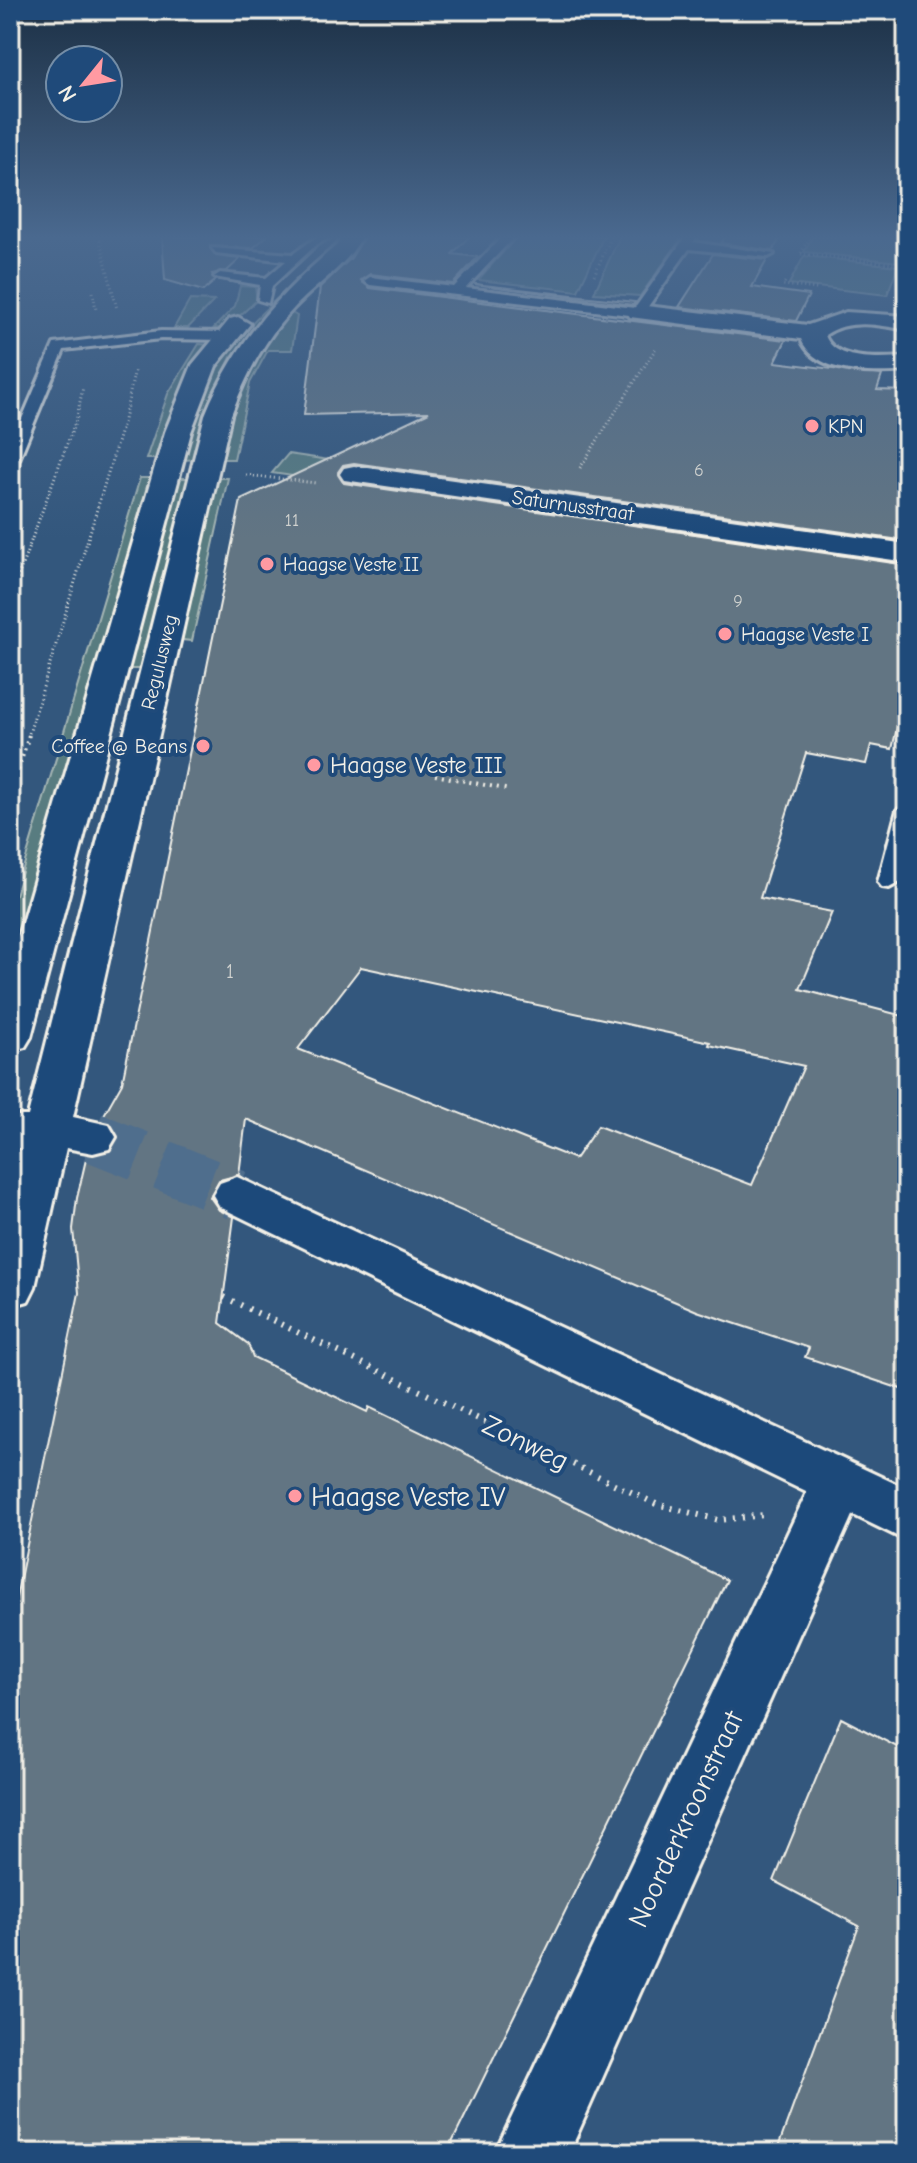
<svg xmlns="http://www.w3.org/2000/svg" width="917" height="2163" font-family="'Comic Neue',sans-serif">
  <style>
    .green { fill: #587b80; stroke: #a6b6b4; stroke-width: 2 }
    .building { fill: #627583; stroke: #f4f1e8; stroke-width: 2; fill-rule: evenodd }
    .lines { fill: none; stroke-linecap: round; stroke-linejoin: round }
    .secondary-tunnel { stroke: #506e8d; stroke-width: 50; stroke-dasharray: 50 25; stroke-linecap: butt }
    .lane-casing { stroke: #f4f1e8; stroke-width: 6 }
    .street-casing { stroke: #f4f1e8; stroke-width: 6 }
    .secondary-casing { stroke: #f4f1e8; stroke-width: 6 }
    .path-far2 { stroke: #f4f1e8; stroke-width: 3; stroke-dasharray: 1 3; stroke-linecap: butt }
    .path-far1 { stroke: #f4f1e8; stroke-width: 4; stroke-dasharray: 2 5; stroke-linecap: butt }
    .path { stroke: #f4f1e8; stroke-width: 6; stroke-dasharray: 2 7; stroke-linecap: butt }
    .lane { fill: #1f4a7a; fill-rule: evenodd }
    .street { fill: #1f4a7a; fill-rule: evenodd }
    .secondary { fill: #1f4a7a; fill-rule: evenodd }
    .poi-dot { fill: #ff9aa2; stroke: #1f4a7a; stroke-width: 3 }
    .labels { text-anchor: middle; stroke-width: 8; stroke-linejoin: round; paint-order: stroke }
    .far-number-label { font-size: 18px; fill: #d0d2cf }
    .far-poi-label { font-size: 20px; fill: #f4f1e8; stroke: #1f4a7a; text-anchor: start }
    .far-street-label { font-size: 20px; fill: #f4f1e8; stroke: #1f4a7a }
    .number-label { font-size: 20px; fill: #d0d2cf }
    .poi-label { font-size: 24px; fill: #f4f1e8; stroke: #1f4a7a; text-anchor: start }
    .near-street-label { font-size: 28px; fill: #f4f1e8; stroke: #1f4a7a }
    .near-poi-label { font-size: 28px; fill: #f4f1e8; stroke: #1f4a7a; text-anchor: start }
  </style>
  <rect width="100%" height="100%" fill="#33577d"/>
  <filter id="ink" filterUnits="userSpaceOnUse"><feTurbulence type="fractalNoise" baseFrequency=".0125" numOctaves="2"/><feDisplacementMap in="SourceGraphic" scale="16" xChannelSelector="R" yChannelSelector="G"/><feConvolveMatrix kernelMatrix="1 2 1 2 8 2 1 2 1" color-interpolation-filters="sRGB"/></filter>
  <g filter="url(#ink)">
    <g class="green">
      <polygon points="518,236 604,236 578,291 478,280"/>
      <polygon points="620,236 683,236 640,296 594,293"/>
      <polygon points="813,236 907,236 899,262 804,252"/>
      <polygon points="804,256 898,266 887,295 789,284"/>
      <path d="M296,281l-65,76 -15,33 -19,69 -13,1c22,-92 43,-117 112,-179z"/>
      <polygon points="240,286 255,287 257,300 225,329 214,328 235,306"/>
      <polygon points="190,300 214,301 188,328 174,328"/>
      <path d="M290,312l7,4 -5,34h-24l-18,33 -16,76h-15c16,-59 31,-100 71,-147z"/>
      <polygon points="199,344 211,345 159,459 146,459 168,394"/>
      <polygon points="288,454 329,460 313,479 272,473"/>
      <polygon points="140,478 155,478 10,962 10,912"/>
      <polygon points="180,478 192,478 143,669 129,669"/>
      <polygon points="216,478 228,478 192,641 182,640"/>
    </g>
    <g class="building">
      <polygon points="162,236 267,236 253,248 210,246 216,256 240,259 227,271 212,274 216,280 203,291 165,280"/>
      <path d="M365,236h105l-18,18 26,3 -25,27 -83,-10 -9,6 9,8 416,52 -11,22 107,13 -5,15 30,1v150l-553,-78 -11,2 -5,7 6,11 563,82v121l-15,63 -21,-4 -5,19 -60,-11 -46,145 72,14 -32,77 107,28v374l-102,-34 4,-9 -112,-37 -451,-192 -7,56 -20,5 -9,17 9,13 15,7 -14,106 28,21 5,13 114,55 2,-5 358,173 -280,573h-437v-526l69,-334 -6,-64 4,-31 10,-43 23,-3 9,-13 -7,-16 -11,-3 21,-37 119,-583 188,-88 -125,3 16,-128 31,-29zM361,967l349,75 -1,3 95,21 -52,119 -154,-59 -23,33 -277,-110z"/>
      <polygon points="725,236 781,236 773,251 721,243"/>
      <polygon points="713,254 767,260 752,287 809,295 796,321 679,307"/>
      <polygon points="474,284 635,302 633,305"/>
      <polygon points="841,1718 907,1752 907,2153 776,2153 859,1926 774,1881"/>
    </g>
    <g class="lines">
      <polyline class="secondary-tunnel" points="93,1137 237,1195"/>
      <g class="lane-casing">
        <g id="lane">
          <polygon points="318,236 333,236 317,244 272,286 268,303 258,300 260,285 214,277 220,273 266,278 286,261 216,253 212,248 293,254"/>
          <polygon points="503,236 515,236 466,288 635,308 686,236 698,236 693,242 774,254 768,257 689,249 642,315 638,316 370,285 364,281 370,277 454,287"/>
          <polygon points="10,259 17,262 10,270"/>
          <polygon points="161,331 226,332 232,336 226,340 161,339 64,350 17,464 10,468 10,447 54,344"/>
          <polygon points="907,804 907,851 900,882 889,888 882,887 878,882 897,810"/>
        </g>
      </g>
      <g class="street-casing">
        <g id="street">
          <path d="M638,305l170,20 38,-13 61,4v14c-27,-5 -58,-12 -82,5 9,28 59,23 82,22v14c-33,3 -91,4 -106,-32l-171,-22 -3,-5z"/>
          <polygon points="354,466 907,544 907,562 344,480 340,474 344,468"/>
          <polygon points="838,1460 857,1467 866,1484 569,2153 495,2153 819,1467"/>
        </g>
      </g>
      <g class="secondary-casing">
        <g id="secondary">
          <path d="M342,236h20c-14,29 -46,48 -68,72 -30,31 -48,67 -63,107l-158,702 36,8 7,12 -7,12 -16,4 -27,-5 -31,139 -7,14 -18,5v-117l10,-41h-10v-32h18l177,-701c29,-72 74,-121 132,-170z"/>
          <polygon points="238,317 250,324 216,366 191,432 31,1037 25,1047 10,1051 10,964 165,432 192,365 230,319"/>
          <polygon points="237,1177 907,1489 907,1541 220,1207 213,1195 220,1183"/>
        </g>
      </g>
      <g class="path-far2">
        <polyline points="99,236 117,309"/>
        <polyline points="801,253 810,236"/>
        <polyline points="801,254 907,265"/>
        <polyline points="594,275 612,236"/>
        <polyline points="785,282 783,285 817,289"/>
        <polyline points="897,287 907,263"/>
        <polyline points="93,292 96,310"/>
        <polyline points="580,468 656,348"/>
        <polyline points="246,475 316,483"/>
        <polyline points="10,598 77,417 83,387"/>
        <polyline points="28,737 124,420 135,369"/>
      </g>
      <g class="path-far1">
        <polyline points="435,775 510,790"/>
        <polyline points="10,797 29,735"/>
      </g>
      <polyline class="path" points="224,1297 656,1504 719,1520 765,1515"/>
      <use href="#lane" class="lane"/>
      <use href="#street" class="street"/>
      <use href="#secondary" class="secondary"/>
    </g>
  </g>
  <linearGradient id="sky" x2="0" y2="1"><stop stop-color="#1c3045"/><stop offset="0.44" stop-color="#4a698f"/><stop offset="1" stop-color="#4a698f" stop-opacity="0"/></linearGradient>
  <rect width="917" height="539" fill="url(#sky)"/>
  <g class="poi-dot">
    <circle cx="812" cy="426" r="8"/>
    <circle cx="267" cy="564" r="8"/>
    <circle cx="725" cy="634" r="8"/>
    <circle cx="203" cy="746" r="8"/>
    <circle cx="314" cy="765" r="8"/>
    <circle cx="295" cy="1496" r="8"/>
  </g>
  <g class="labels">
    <g class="far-number-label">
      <text x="699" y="476">6</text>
      <text x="292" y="526">11</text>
      <text x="738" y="607">9</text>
    </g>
    <g class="far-poi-label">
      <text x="828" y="433">KPN</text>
      <text x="283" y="571">Haagse Veste II</text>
      <text x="741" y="641">Haagse Veste I</text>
      <text x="187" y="753" text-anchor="end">Coffee @ Beans</text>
    </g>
    <g class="far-street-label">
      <text transform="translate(573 505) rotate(8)" y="7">Saturnusstraat</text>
      <text transform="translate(159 662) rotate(-76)" y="7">Regulusweg</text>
    </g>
    <g class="number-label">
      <text x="230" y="978">1</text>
    </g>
    <g class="poi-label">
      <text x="330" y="773">Haagse Veste III</text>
    </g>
    <g class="near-street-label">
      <text transform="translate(526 1442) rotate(26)" y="10">Zonweg</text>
      <text transform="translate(685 1819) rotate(-65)" y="10">Noorderkroonstraat</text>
    </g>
    <g class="near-poi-label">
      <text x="311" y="1506">Haagse Veste IV</text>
    </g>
  </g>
  <rect width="917" height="2163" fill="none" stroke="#1f4a7a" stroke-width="40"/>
  <rect x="20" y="20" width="877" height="2123" fill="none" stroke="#f4f1e8" stroke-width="3" filter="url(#ink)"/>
  <g transform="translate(84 84) rotate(240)"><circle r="38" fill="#1f4a7a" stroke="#748da6" stroke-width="2"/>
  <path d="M0-6L14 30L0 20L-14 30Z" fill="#ff9aa2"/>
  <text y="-12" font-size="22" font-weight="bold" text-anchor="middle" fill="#f4f1e8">N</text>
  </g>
</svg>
